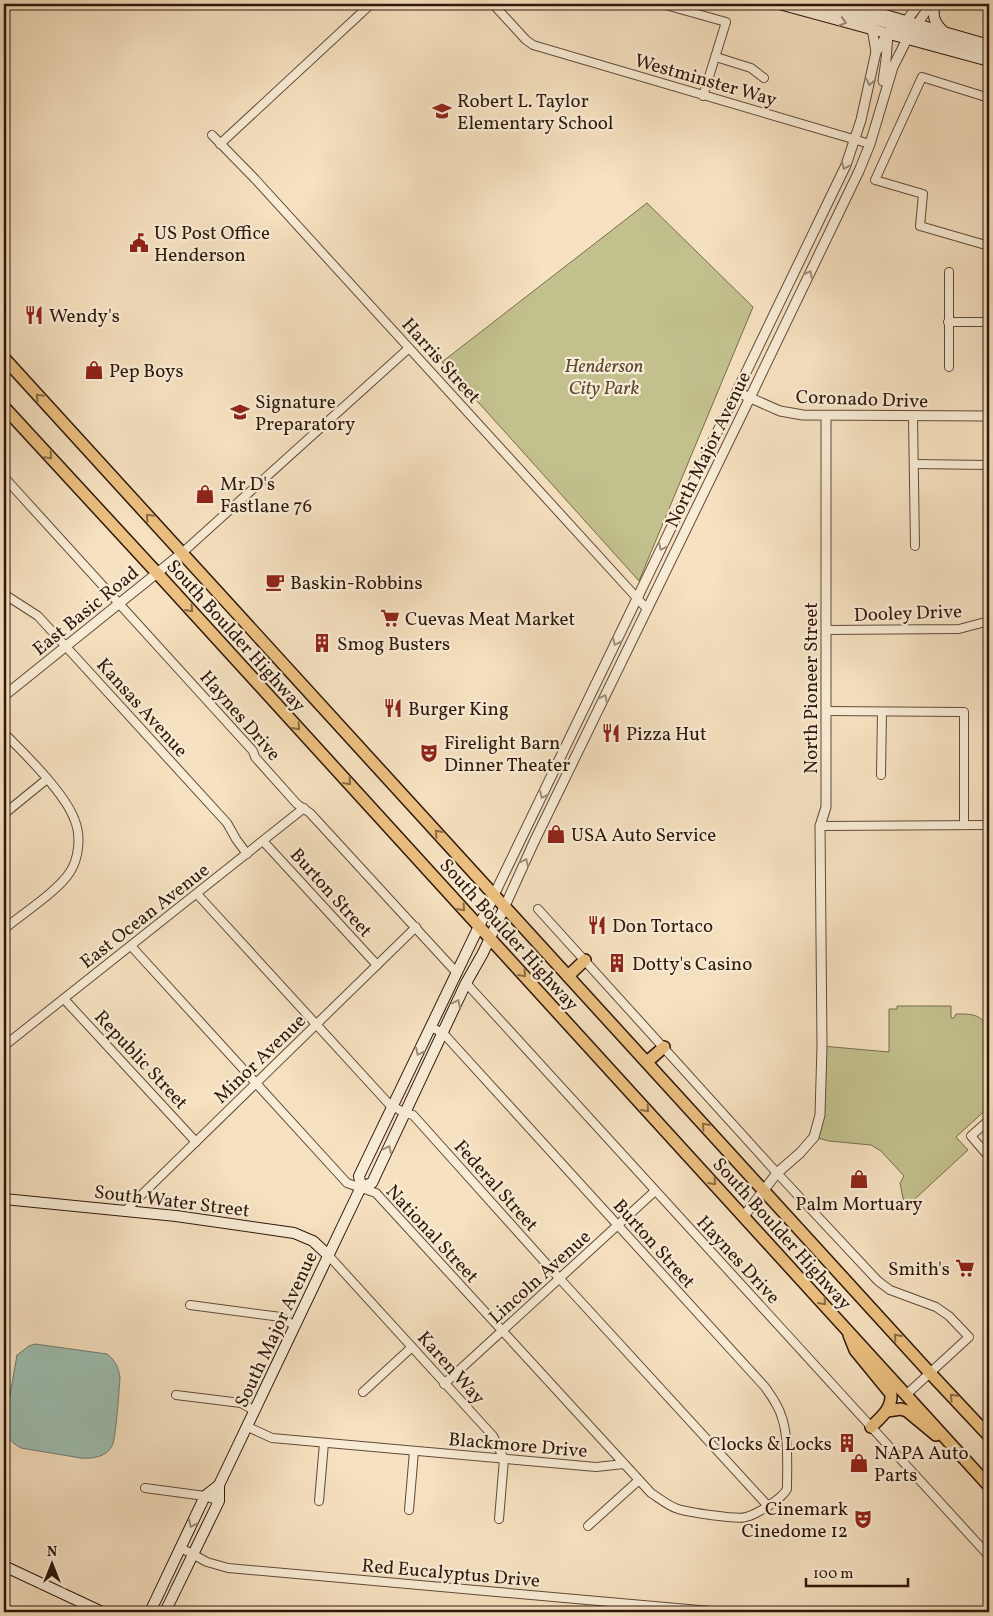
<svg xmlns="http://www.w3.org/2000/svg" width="993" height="1616" font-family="Vollkorn,serif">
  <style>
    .green { fill: #c2c18e; stroke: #786c4c }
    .water { fill: #9dbeb1; stroke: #717b6f }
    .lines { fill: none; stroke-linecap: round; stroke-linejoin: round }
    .minor-casing { stroke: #614a38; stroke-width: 10 }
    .tertiary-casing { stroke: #614a38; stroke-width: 11 }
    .secondary-casing { stroke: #2f170b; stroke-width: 12 }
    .primary-casing { stroke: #2f170b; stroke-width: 14 }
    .minor { stroke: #f9ecd6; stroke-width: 8 }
    .tertiary { stroke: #f9ecd6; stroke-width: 9 }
    .secondary { stroke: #f9ecd6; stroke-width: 10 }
    .primary { stroke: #ebc080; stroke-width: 11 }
    .oneway { stroke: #9e8c7b }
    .oneway2 { stroke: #8d6c46 }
    .labels { text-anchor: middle; stroke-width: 4.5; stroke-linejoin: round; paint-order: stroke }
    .street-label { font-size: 19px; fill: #2f170b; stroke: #f9ecd6 }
    .poi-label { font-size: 19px; fill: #2f170b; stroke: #f9ecd6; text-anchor: start }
    .park-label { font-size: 19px; font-style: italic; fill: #5b4a32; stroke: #f9ecd6 }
  </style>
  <rect width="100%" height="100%" fill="#f6e1c0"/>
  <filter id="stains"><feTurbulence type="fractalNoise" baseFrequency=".004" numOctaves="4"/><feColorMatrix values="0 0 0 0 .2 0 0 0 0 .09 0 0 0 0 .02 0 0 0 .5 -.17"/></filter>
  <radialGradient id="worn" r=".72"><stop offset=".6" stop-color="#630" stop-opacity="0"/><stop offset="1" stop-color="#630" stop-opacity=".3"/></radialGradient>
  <g class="green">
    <polygon points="647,203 753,307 639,581 442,362"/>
    <path d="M897,1006h54v12h3l2,-4c18,0 22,0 33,13v80l-33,30 12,13 -63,58 -5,-25 4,-7 -23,-25 -10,-6 -42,-4 -15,-4 8,-91 67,6v-43h8z"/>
  </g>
  <path class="water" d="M35,1344l72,10c8,6 12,14 13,24 -1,12 -4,61 -8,68 -6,11 -19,13 -31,12l-60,-10c-11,-6 -15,-12 -16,-24l12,-69 12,-9z"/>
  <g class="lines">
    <g class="minor-casing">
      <g id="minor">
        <polyline points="493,4 526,40 533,45 870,144"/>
        <polyline points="662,4 726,22 703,96"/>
        <polyline points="716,57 751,68 764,78"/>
        <polyline points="989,98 922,77 875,180 923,194 920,226 989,246"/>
        <polyline points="212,135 255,179 647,609"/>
        <polyline points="220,144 371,4"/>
        <polyline points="949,272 949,367"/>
        <polyline points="948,322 989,322"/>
        <polyline points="913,417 915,546"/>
        <polyline points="914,464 989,465"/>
        <polyline points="4,477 253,751 255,757 297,804 310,813 456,972"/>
        <polyline points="182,553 409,348"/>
        <polyline points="4,594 38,616 227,823 236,839 247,854"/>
        <polyline points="826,630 959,629 989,621"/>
        <polyline points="826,711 964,712 964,825"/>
        <path d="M4,733c20,20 62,61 71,88 6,15 4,37 -5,51 -12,19 -48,42 -66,57"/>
        <polyline points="881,775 882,712"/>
        <polyline points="4,814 47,779"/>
        <polyline points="820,826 989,825"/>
        <polyline points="263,841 377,965"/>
        <polyline points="197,894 389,1104 405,1113 413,1115 560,1279 768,1506"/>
        <polyline points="538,909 777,1173 878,1281 890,1290 936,1307 949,1316 969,1337 907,1394"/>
        <path d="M131,946l216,237 29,10 275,300c8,5 17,13 27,16 9,3 60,11 68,8 11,-3 36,-18 41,-28 0,-27 3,-62 -11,-85 -3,-6 -7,-11 -11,-17l-322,-354 -12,-6"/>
        <polyline points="466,983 989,1556"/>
        <polyline points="64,999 196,1142"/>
        <polyline points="4,1046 304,808"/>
        <polyline points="989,1120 971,1136 989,1157"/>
        <polyline points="125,1211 416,927"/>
        <polyline points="329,1256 493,1436 504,1459 499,1519"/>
        <polyline points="190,1305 281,1317 295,1326"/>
        <polyline points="444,1384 655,1191"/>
        <polyline points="363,1392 412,1347"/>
        <polyline points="176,1395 241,1403 255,1411"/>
        <polyline points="248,1427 272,1438 596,1467 624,1464"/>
        <polyline points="145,1488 205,1496 219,1501"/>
        <polyline points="319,1501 324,1443"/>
        <polyline points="409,1510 414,1451"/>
        <polyline points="588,1526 639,1480"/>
        <polyline points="181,1548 207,1562 228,1568 722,1612"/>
        <polyline points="204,1612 221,1611 225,1612"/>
      </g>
    </g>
    <g class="tertiary-casing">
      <g id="tertiary">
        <polyline points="868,4 876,52"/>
        <polyline points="878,4 883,20"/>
        <polyline points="883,81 886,60 888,34"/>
        <polyline points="737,392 780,411 803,415 989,416"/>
        <polyline points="4,696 182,553"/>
        <polyline points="494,895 846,165 861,120 876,52 888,33 907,20 919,4"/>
        <polyline points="505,906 534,842 745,408 859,171 870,144 893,67 907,39 931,4"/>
        <polyline points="744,1216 777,1173 800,1153 814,1137 820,1115 822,1046 820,826 826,807 826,416"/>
      </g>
    </g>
    <g class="secondary-casing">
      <g id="secondary">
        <polyline points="779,4 989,61"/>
        <polyline points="811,4 899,26 912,24"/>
        <polyline points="847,4 989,45"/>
        <path d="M935,4c-3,11 -1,18 7,26"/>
        <polyline points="903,34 929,35 989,52"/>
        <polyline points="361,1187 372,1183 466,983 483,953 505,906"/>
        <polyline points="4,1199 176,1216 294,1233 313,1241 329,1256"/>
        <polyline points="4,1566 102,1612"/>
        <polyline points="150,1612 205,1496 219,1485"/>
        <polyline points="165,1612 219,1501 219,1485 361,1187 359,1176 494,895"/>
      </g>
    </g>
    <g class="primary-casing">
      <g id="primary">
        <polyline points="4,358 930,1373 989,1436"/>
        <polyline points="4,407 157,573 989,1486"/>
        <polyline points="568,976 585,960"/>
        <polyline points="647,1062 664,1047"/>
        <path d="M849,1335l6,15 36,44c1,15 -10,23 -20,33"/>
        <polyline points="887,1411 901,1409 907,1411 936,1435"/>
      </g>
    </g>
    <use href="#minor" class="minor"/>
    <use href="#tertiary" class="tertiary"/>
    <use href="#secondary" class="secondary"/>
    <use href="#primary" class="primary"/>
  </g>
  <defs><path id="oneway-chevron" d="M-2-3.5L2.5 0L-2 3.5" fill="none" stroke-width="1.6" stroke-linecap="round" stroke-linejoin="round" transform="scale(1.25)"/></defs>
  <g class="oneway">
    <use href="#oneway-chevron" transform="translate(843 22) rotate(16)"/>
    <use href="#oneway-chevron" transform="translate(870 82) rotate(102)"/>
    <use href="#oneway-chevron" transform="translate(845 166) rotate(113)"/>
    <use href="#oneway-chevron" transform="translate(809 274) rotate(-64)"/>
    <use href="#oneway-chevron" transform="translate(662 547) rotate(116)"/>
    <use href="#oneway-chevron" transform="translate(616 642) rotate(116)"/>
    <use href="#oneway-chevron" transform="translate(604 698) rotate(-64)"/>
    <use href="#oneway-chevron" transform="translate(543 795) rotate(115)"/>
    <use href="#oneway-chevron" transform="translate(525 862) rotate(-65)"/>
    <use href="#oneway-chevron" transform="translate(457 1003) rotate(-65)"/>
    <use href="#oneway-chevron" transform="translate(419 1052) rotate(116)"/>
    <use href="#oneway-chevron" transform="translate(388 1149) rotate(-65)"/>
    <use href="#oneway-chevron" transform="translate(192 1524) rotate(116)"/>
  </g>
  <g class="oneway2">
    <use href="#oneway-chevron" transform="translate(39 397) rotate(-133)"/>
    <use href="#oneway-chevron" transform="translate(49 456) rotate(47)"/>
    <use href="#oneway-chevron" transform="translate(149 517) rotate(-133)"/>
    <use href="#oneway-chevron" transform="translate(190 609) rotate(48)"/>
    <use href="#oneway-chevron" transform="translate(297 727) rotate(48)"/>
    <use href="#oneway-chevron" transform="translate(348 782) rotate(48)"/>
    <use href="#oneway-chevron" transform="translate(438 833) rotate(-132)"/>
    <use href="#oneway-chevron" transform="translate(462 908) rotate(48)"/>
    <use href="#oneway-chevron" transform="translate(523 974) rotate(48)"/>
    <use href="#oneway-chevron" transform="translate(646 1109) rotate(48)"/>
    <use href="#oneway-chevron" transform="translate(705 1126) rotate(-132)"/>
    <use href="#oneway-chevron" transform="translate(713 1182) rotate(48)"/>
    <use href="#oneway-chevron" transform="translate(823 1302) rotate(48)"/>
    <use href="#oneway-chevron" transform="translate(897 1337) rotate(-132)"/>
    <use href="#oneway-chevron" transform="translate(953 1397) rotate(-134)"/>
  </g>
  <defs>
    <g id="school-bare" transform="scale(1.5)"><path d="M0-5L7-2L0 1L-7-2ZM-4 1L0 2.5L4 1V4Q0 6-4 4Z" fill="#8f2418" stroke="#f9ecd6" stroke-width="2.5" paint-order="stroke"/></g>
    <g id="civic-bare" transform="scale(1.5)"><path d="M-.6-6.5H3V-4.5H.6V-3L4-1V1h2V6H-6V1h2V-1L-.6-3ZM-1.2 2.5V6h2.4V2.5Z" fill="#8f2418" stroke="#f9ecd6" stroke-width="2.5" paint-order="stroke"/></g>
    <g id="restaurant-bare" transform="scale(1.5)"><path d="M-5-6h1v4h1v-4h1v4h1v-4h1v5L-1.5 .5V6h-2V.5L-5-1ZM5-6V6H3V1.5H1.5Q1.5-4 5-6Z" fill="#8f2418" stroke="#f9ecd6" stroke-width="2.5" paint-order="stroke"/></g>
    <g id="shop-bare" transform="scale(1.5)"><path d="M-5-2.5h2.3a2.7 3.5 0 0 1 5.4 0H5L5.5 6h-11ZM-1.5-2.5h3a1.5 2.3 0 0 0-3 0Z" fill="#8f2418" stroke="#f9ecd6" stroke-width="2.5" paint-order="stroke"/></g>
    <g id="cafe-bare" transform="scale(1.5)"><path d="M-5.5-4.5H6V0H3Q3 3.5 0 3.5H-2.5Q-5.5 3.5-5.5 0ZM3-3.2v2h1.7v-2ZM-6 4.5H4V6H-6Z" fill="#8f2418" stroke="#f9ecd6" stroke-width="2.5" paint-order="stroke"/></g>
    <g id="supermarket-bare" transform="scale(1.5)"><path d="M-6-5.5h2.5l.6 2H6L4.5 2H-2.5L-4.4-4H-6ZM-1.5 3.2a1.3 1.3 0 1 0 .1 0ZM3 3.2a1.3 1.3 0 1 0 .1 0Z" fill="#8f2418" stroke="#f9ecd6" stroke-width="2.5" paint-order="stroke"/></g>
    <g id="building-bare" transform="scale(1.5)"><path d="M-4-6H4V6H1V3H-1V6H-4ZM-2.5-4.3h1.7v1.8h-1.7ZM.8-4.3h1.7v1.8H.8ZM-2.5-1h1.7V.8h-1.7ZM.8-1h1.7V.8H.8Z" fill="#8f2418" stroke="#f9ecd6" stroke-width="2.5" paint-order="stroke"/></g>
    <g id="theatre-bare" transform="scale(1.5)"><path d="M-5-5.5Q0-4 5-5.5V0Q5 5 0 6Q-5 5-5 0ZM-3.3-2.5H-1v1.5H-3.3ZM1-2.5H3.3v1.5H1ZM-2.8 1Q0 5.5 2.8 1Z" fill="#8f2418" stroke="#f9ecd6" stroke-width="2.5" paint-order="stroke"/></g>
  </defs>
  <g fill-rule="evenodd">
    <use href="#school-bare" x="442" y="111"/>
    <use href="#civic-bare" x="139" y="243"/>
    <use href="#restaurant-bare" x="34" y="315"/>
    <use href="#shop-bare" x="94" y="370"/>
    <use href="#school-bare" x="240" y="412"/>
    <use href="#shop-bare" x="205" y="494"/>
    <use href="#cafe-bare" x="275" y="582"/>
    <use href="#supermarket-bare" x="390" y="618"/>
    <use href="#building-bare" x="322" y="643"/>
    <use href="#restaurant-bare" x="393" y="708"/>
    <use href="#restaurant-bare" x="611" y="733"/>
    <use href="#theatre-bare" x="429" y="753"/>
    <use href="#shop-bare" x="556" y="834"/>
    <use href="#restaurant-bare" x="597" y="925"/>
    <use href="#building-bare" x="617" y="963"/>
    <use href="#shop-bare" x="859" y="1179"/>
    <use href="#supermarket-bare" x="965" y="1268"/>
    <use href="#building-bare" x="847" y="1443"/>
    <use href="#shop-bare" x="859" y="1463"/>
    <use href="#theatre-bare" x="863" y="1519"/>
  </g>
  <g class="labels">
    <g class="street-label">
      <text transform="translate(706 79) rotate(16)" y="7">Westminster Way</text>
      <text transform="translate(442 360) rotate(48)" y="7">Harris Street</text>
      <text transform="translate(862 398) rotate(2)" y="7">Coronado Drive</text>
      <text transform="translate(707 449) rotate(-64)" y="7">North Major Avenue</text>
      <text transform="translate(85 610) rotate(-39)" y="7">East Basic Road</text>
      <text transform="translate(908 612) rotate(-2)" y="7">Dooley Drive</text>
      <text transform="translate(237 635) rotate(48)" y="7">South Boulder Highway</text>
      <text transform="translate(810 688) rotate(-90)" y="7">North Pioneer Street</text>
      <text transform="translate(143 707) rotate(48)" y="7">Kansas Avenue</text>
      <text transform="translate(241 715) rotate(49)" y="7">Haynes Drive</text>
      <text transform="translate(332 892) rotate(48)" y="7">Burton Street</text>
      <text transform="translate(144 915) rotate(-38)" y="7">East Ocean Avenue</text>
      <text transform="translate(510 934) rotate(48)" y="7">South Boulder Highway</text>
      <text transform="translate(259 1058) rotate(-44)" y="7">Minor Avenue</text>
      <text transform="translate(142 1059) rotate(47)" y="7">Republic Street</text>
      <text transform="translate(497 1185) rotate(48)" y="7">Federal Street</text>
      <text transform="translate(172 1200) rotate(7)" y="7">South Water Street</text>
      <text transform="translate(433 1233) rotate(47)" y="7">National Street</text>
      <text transform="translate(783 1233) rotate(48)" y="7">South Boulder Highway</text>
      <text transform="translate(655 1243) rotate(48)" y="7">Burton Street</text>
      <text transform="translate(739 1259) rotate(47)" y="7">Haynes Drive</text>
      <text transform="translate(539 1276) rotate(-42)" y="7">Lincoln Avenue</text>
      <text transform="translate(275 1329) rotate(-65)" y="7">South Major Avenue</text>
      <text transform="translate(452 1367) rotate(48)" y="7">Karen Way</text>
      <text transform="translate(518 1444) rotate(5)" y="7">Blackmore Drive</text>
      <text transform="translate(451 1572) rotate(5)" y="7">Red Eucalyptus Drive</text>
    </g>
    <g class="poi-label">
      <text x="457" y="107">Robert L. Taylor<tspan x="457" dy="22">Elementary School</tspan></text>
      <text x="154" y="239">US Post Office<tspan x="154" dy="22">Henderson</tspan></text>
      <text x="49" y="322">Wendy's</text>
      <text x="109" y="377">Pep Boys</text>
      <text x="255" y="408">Signature<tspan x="255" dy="22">Preparatory</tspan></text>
      <text x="220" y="490">Mr D's<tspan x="220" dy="22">Fastlane 76</tspan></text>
      <text x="290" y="589">Baskin-Robbins</text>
      <text x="405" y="625">Cuevas Meat Market</text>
      <text x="337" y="650">Smog Busters</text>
      <text x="408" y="715">Burger King</text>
      <text x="626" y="740">Pizza Hut</text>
      <text x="444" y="749">Firelight Barn<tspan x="444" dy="22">Dinner Theater</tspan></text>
      <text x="571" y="841">USA Auto Service</text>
      <text x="612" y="932">Don Tortaco</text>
      <text x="632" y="970">Dotty's Casino</text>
      <text x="859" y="1210" text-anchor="middle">Palm Mortuary</text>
      <text x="950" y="1275" text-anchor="end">Smith's</text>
      <text x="832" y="1450" text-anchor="end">Clocks &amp; Locks</text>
      <text x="874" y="1459">NAPA Auto<tspan x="874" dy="22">Parts</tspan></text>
      <text x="848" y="1515" text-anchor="end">Cinemark<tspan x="848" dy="22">Cinedome 12</tspan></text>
    </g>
    <g class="park-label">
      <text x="604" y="372">Henderson<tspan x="604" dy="22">City Park</tspan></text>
    </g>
  </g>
  <rect width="993" height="1616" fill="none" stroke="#f6e1c0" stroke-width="20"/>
  <rect x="5" y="5" width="983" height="1606" fill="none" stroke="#2f170b" stroke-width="2.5"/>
  <rect x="10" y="10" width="973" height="1596" fill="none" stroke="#2f170b"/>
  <g transform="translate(52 1564)" stroke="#f9ecd6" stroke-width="4" paint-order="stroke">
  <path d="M0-4L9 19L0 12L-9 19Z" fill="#2f170b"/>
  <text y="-8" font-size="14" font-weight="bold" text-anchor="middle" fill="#2f170b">N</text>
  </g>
  <path d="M806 1578v8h102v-8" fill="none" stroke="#2f170b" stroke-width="2.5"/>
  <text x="813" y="1578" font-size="15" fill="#2f170b" stroke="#f9ecd6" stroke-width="4" paint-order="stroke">100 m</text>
  <rect width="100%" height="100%" filter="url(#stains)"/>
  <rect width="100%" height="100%" fill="url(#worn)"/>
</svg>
